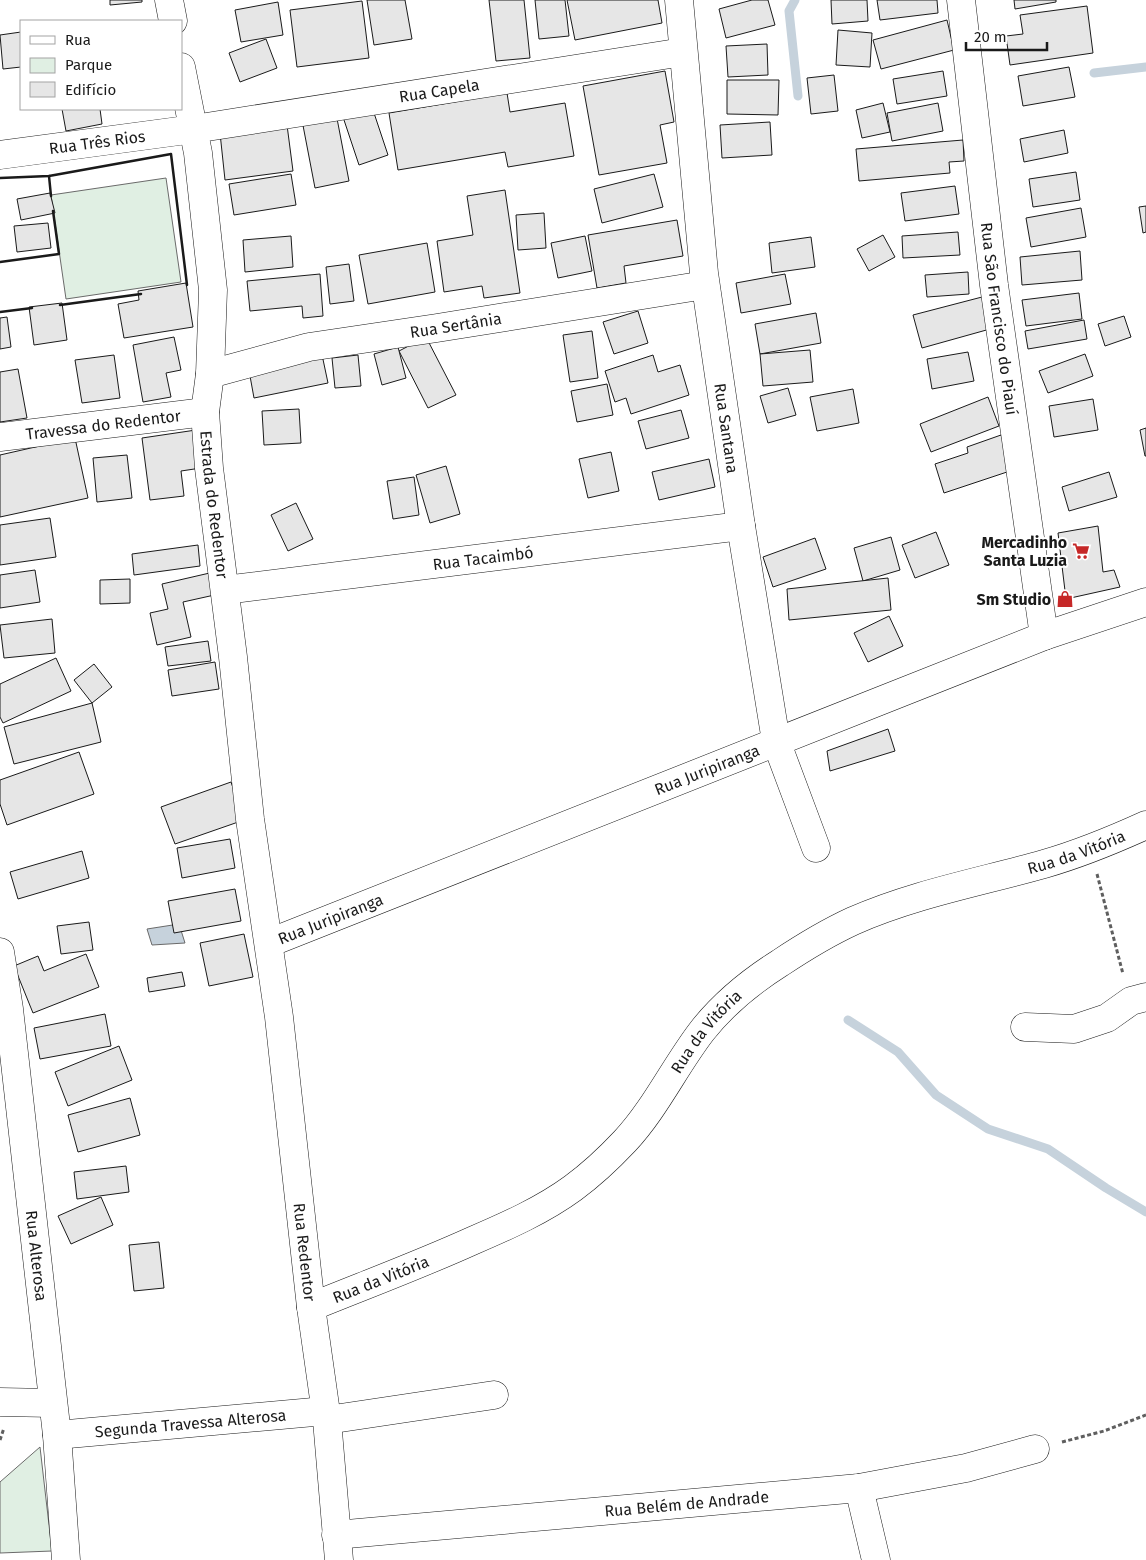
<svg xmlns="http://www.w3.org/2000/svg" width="1146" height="1560" font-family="'Fira Sans',sans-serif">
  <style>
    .green { fill: #e0efe3; stroke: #6a6a6a }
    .water { fill: #c6d2dc; stroke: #6a6a6a }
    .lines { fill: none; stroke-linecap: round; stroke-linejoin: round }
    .stream { stroke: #c6d2dc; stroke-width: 9 }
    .building { fill: #e6e6e6; stroke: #1a1a1a }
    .minor-casing { stroke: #1a1a1a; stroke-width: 29 }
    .path { stroke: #5f5f5f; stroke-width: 3; stroke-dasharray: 4 2.5; stroke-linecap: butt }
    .minor { stroke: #fff; stroke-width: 28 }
    .wall { stroke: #1a1a1a; stroke-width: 2.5 }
    .labels { text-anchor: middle; stroke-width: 4; stroke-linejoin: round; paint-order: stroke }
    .street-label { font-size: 16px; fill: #1a1a1a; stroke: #fff }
    .poi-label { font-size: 16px; font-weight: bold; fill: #1a1a1a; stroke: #fff; text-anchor: end }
  </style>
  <rect width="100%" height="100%" fill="#fff"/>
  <g class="green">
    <polygon points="166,178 181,282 66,299 51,195"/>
    <polygon points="40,1447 52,1551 0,1553 0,1482"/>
  </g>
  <polygon class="water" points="179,924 185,943 152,945 147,929"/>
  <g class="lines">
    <g class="stream">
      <polyline points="795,0 789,11 798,96"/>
      <polyline points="1094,73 1146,67"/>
      <polyline points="848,1020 898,1052 936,1095 988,1129 1048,1149 1106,1188 1146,1212"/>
    </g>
  </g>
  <g class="building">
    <polygon points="110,0 142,0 142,2 110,5"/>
    <polygon points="367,0 405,0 412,39 374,45"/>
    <polygon points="489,0 524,0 530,58 496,61"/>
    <polygon points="535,0 565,0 569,36 539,39"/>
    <polygon points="567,0 658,0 662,23 575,40"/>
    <polygon points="752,0 768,0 775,25 726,38 719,9"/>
    <polygon points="831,0 867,0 868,21 832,24"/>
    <polygon points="877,0 937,0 938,13 880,20"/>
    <polygon points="1014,0 1056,0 1056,2 1015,9"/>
    <polygon points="362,1 369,58 297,67 290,10"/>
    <polygon points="278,2 283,35 241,42 235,10"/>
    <polygon points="1087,6 1093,53 1010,65 1006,36 1023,34 1020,15"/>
    <polygon points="947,20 954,50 881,69 873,40"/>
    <polygon points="838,30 872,33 870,67 836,65"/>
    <polygon points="21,32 21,67 3,69 0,35"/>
    <polygon points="266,39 277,68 240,82 229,53"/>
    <polygon points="767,44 768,75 728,77 726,46"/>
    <polygon points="1069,67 1075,97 1023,106 1018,76"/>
    <polygon points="665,71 674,122 660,125 667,163 599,175 583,86"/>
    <polygon points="943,71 947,96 897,104 893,79"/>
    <polygon points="834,75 838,111 811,114 807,78"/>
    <polygon points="727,80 779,80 778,115 727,114"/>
    <polygon points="507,93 510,112 565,103 574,156 508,167 505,152 398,170 389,113"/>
    <polygon points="883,103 890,132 862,138 856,110"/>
    <polygon points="938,103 943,131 892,141 887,113"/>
    <polygon points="372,107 388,155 359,165 343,117"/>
    <polygon points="335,108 349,181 315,188 301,115"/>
    <polygon points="62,109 100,109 102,124 66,131"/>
    <polygon points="770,122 772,155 722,158 720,125"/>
    <polygon points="287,125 293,171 225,180 220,133"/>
    <polygon points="1064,130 1068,153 1024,162 1020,139"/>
    <polygon points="963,140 964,161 949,162 950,173 859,181 856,149"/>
    <polygon points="1076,172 1080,200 1033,207 1029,179"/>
    <polygon points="291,174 296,205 234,215 229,184"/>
    <polygon points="654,174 663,207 602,223 594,189"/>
    <polygon points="955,186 959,214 905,221 901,193"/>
    <polygon points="505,190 520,293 484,298 482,286 444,292 437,241 473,235 467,196"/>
    <polygon points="50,193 55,213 21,220 17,199"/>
    <polygon points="1146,206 1146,232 1143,233 1139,207"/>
    <polygon points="1081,208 1086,237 1031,247 1026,218"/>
    <polygon points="544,213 546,248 518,250 516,215"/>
    <polygon points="677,220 683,256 624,266 626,283 597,288 588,235"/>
    <polygon points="48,223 51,248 17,252 14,226"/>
    <polygon points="958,232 960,255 903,258 902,236"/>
    <polygon points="883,235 895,257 869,271 857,249"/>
    <polygon points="291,236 293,267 245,272 243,240"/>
    <polygon points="585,236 592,271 558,278 551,243"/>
    <polygon points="811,237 815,267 772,273 769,243"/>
    <polygon points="427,243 435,292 368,304 359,255"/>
    <polygon points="1080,251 1082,280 1022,285 1020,257"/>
    <polygon points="349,264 354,301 330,304 326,267"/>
    <polygon points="968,272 969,294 927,297 925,275"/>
    <polygon points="320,274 323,316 303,318 302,306 250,311 247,281"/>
    <polygon points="785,274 791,304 741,313 736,283"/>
    <polygon points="186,283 193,327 124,338 118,304 139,300 138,291"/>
    <polygon points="1079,293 1082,319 1026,326 1022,300"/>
    <polygon points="982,297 990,329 922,348 913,315"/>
    <polygon points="62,303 67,340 34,345 29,307"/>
    <polygon points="638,311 648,343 614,354 603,322"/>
    <polygon points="816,313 821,343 760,354 755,324"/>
    <polygon points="1124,316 1131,337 1105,346 1098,324"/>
    <polygon points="7,317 11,347 0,349 0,318"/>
    <polygon points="1084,320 1087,339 1028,349 1025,331"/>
    <polygon points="592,331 598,378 570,382 563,335"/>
    <polygon points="174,337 181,370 166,373 171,397 143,402 133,345"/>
    <polygon points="426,337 456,395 428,408 399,351"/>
    <polygon points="398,347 406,378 382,385 374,354"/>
    <polygon points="321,350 328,383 254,398 248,365"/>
    <polygon points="810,350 813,382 763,386 760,354"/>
    <polygon points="968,352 974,381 932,389 927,359"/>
    <polygon points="1085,354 1093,376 1048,393 1039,371"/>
    <polygon points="114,355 120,398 82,403 75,360"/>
    <polygon points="358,355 361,386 335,388 332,358"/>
    <polygon points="653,355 658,372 680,365 689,395 631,414 626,398 615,402 605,371"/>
    <polygon points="18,369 27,418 0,422 0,372"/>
    <polygon points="607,384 613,415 577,422 571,391"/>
    <polygon points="788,388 796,415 768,423 760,396"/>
    <polygon points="853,389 859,423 817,431 810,397"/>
    <polygon points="988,397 999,426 931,452 920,424"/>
    <polygon points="1093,399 1098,430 1054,437 1049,406"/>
    <polygon points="299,409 301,443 264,445 262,411"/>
    <polygon points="681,410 689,438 646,449 638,421"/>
    <polygon points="1146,428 1146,456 1145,456 1140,430"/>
    <polygon points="196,430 201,468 181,471 184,496 150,500 142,438"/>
    <polygon points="1001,435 1013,470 944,493 935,464 968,453 967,447"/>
    <polygon points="75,438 88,498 0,517 0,455"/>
    <polygon points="611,452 619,491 588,498 579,459"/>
    <polygon points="127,455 132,498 97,502 93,458"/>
    <polygon points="709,459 715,487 659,500 652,472"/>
    <polygon points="446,466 460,514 430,523 416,475"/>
    <polygon points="1109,472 1117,497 1069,511 1062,487"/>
    <polygon points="414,477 419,515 393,519 387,481"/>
    <polygon points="296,503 313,539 288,551 271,515"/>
    <polygon points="50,518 56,557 0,565 0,525"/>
    <polygon points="1098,526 1103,572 1114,570 1120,587 1066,599 1058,533"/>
    <polygon points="936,532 949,565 915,578 902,545"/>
    <polygon points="891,537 900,570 863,581 854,548"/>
    <polygon points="815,538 826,569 773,587 763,557"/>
    <polygon points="198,545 200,566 134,575 132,554"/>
    <polygon points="35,570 40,602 0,608 0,575"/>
    <polygon points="214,572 219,594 183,602 191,637 157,645 150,613 168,609 162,584"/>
    <polygon points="888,578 891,610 789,620 787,589"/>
    <polygon points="130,579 130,603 100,604 100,580"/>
    <polygon points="889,616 903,646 868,662 854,633"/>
    <polygon points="52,619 55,653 4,658 0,625"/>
    <polygon points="208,641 211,661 168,666 165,647"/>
    <polygon points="56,658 71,691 3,723 0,717 0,684"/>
    <polygon points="215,662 219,689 172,696 168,670"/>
    <polygon points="94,664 112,687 92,703 74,680"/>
    <polygon points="92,703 101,742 14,764 4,727"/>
    <polygon points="888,729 895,751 830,771 827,751"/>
    <polygon points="79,752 94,794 7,825 0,804 0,780"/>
    <polygon points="231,782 244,820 175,844 161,807"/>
    <polygon points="230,839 235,868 182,878 177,848"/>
    <polygon points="82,851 89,878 18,899 10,872"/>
    <polygon points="235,889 241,921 174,933 168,901"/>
    <polygon points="89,922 93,950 61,954 57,926"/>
    <polygon points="244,934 253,977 209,986 200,943"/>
    <polygon points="86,954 99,987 33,1013 14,966 38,956 44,971"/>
    <polygon points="182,972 185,986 149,992 147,978"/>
    <polygon points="105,1014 111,1046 40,1059 34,1028"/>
    <polygon points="119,1046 132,1080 68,1106 55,1072"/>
    <polygon points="130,1098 140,1135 78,1152 68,1115"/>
    <polygon points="126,1166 129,1192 77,1199 74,1172"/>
    <polygon points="101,1197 113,1225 71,1244 58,1216"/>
    <polygon points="159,1242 164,1288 134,1291 129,1245"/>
  </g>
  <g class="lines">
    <g class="minor-casing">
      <g id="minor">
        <polyline points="169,0 173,21"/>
        <path id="s1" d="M679,0l25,273 37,253 35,215 40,107"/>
        <path id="s2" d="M961,0l33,285 50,351"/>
        <path id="s3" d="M181,67l17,86 15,137 -3,84 -5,38 4,56 24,189 17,162 29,198 32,290 16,113 12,140"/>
        <path id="s4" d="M0,155l194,-26 489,-77"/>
        <path id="s5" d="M210,374l99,-27 128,-19 268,-43"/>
        <path id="s6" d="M0,437l205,-25"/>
        <path id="s7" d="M225,590l516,-64"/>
        <path id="s8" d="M269,943l775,-307 102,-34"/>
        <path id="s9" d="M0,952l9,57 48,426 9,125"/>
        <polyline points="1025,1027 1074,1029 1107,1018 1131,1001 1146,997"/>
        <path id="s10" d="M311,1307c54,-22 108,-42 161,-66 35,-15 71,-31 101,-53 19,-14 36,-30 52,-47 30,-32 50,-75 77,-110 22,-28 48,-49 78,-68 24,-16 47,-30 73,-42 61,-27 127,-39 191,-57 35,-10 69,-24 102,-39"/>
        <polyline points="0,1402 52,1403"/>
        <polyline points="327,1420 494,1395"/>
        <path id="s11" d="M57,1435l268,-24"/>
        <polyline points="859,1488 876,1560"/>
        <path id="s12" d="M336,1535l523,-47 107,-20 69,-19"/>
      </g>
    </g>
    <g class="path">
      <polyline points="1097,874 1123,974"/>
      <polyline points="0,1440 4,1428"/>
      <polyline points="1062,1442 1104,1431 1146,1415"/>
    </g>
    <use href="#minor" class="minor"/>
    <g class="wall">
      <polyline points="49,176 51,196"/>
      <polyline points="0,178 49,176 171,154 187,285"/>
      <polyline points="0,262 59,254 53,211"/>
      <polyline points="60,305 141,294"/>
      <polyline points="0,312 32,308"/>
    </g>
  </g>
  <defs>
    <g id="supermarket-bare" transform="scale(1.35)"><path d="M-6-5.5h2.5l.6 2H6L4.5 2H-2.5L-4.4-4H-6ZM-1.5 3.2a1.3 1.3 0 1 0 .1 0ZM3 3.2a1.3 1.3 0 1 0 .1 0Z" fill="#c62828" stroke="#fff" stroke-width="2.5" paint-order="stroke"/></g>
    <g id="shop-bare" transform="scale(1.35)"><path d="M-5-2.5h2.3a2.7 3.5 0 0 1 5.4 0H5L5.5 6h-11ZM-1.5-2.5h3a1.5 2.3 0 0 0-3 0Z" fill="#c62828" stroke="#fff" stroke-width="2.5" paint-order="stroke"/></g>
  </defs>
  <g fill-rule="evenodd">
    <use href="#supermarket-bare" x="1081" y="551"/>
    <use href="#shop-bare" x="1065" y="599"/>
  </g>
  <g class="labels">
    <g class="street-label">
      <text dy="6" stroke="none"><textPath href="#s4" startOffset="444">Rua Capela</textPath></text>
      <text dy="6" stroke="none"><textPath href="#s4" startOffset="98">Rua Três Rios</textPath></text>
      <text dy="6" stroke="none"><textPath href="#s2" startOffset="321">Rua São Francisco do Piauí</textPath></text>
      <text dy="6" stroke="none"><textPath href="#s5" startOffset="251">Rua Sertânia</textPath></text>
      <text dy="6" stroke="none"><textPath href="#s6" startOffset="104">Travessa do Redentor</textPath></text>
      <text dy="6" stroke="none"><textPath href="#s1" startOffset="431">Rua Santana</textPath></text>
      <text dy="6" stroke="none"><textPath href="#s3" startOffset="441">Estrada do Redentor</textPath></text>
      <text dy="6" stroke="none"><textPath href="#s7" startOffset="260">Rua Tacaimbó</textPath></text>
      <text dy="6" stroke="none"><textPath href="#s8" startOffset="471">Rua Juripiranga</textPath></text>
      <text dy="6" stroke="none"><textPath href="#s10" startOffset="915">Rua da Vitória</textPath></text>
      <text dy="6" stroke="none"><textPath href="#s8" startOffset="66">Rua Juripiranga</textPath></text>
      <text dy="6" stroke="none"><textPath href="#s10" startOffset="495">Rua da Vitória</textPath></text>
      <text dy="6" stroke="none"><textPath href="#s3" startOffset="1194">Rua Redentor</textPath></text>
      <text dy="6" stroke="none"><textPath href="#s9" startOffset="306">Rua Alterosa</textPath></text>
      <text dy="6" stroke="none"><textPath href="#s10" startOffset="75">Rua da Vitória</textPath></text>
      <text dy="6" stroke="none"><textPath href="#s11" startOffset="134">Segunda Travessa Alterosa</textPath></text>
      <text dy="6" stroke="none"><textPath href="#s12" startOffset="352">Rua Belém de Andrade</textPath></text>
    </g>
    <g class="poi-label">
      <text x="1067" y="548">Mercadinho<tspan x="1067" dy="18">Santa Luzia</tspan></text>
      <text x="1051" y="605">Sm Studio</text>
    </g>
  </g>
  <rect x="20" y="20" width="162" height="90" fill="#ffffff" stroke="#a3a3a3"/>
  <rect x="30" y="36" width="25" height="8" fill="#ffffff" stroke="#a3a3a3"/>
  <text x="65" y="45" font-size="15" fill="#1a1a1a">Rua</text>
  <rect x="30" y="58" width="25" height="15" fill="#e0efe3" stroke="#a3a3a3"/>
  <text x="65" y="70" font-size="15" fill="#1a1a1a">Parque</text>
  <rect x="30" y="82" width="25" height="15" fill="#e6e6e6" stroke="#a3a3a3"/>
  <text x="65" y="95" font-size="15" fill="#1a1a1a">Edifício</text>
  <path d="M966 42v8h81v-8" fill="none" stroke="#1a1a1a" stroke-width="2.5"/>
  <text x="974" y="42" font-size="15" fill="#1a1a1a" stroke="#ffffff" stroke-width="4" paint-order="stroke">20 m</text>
</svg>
